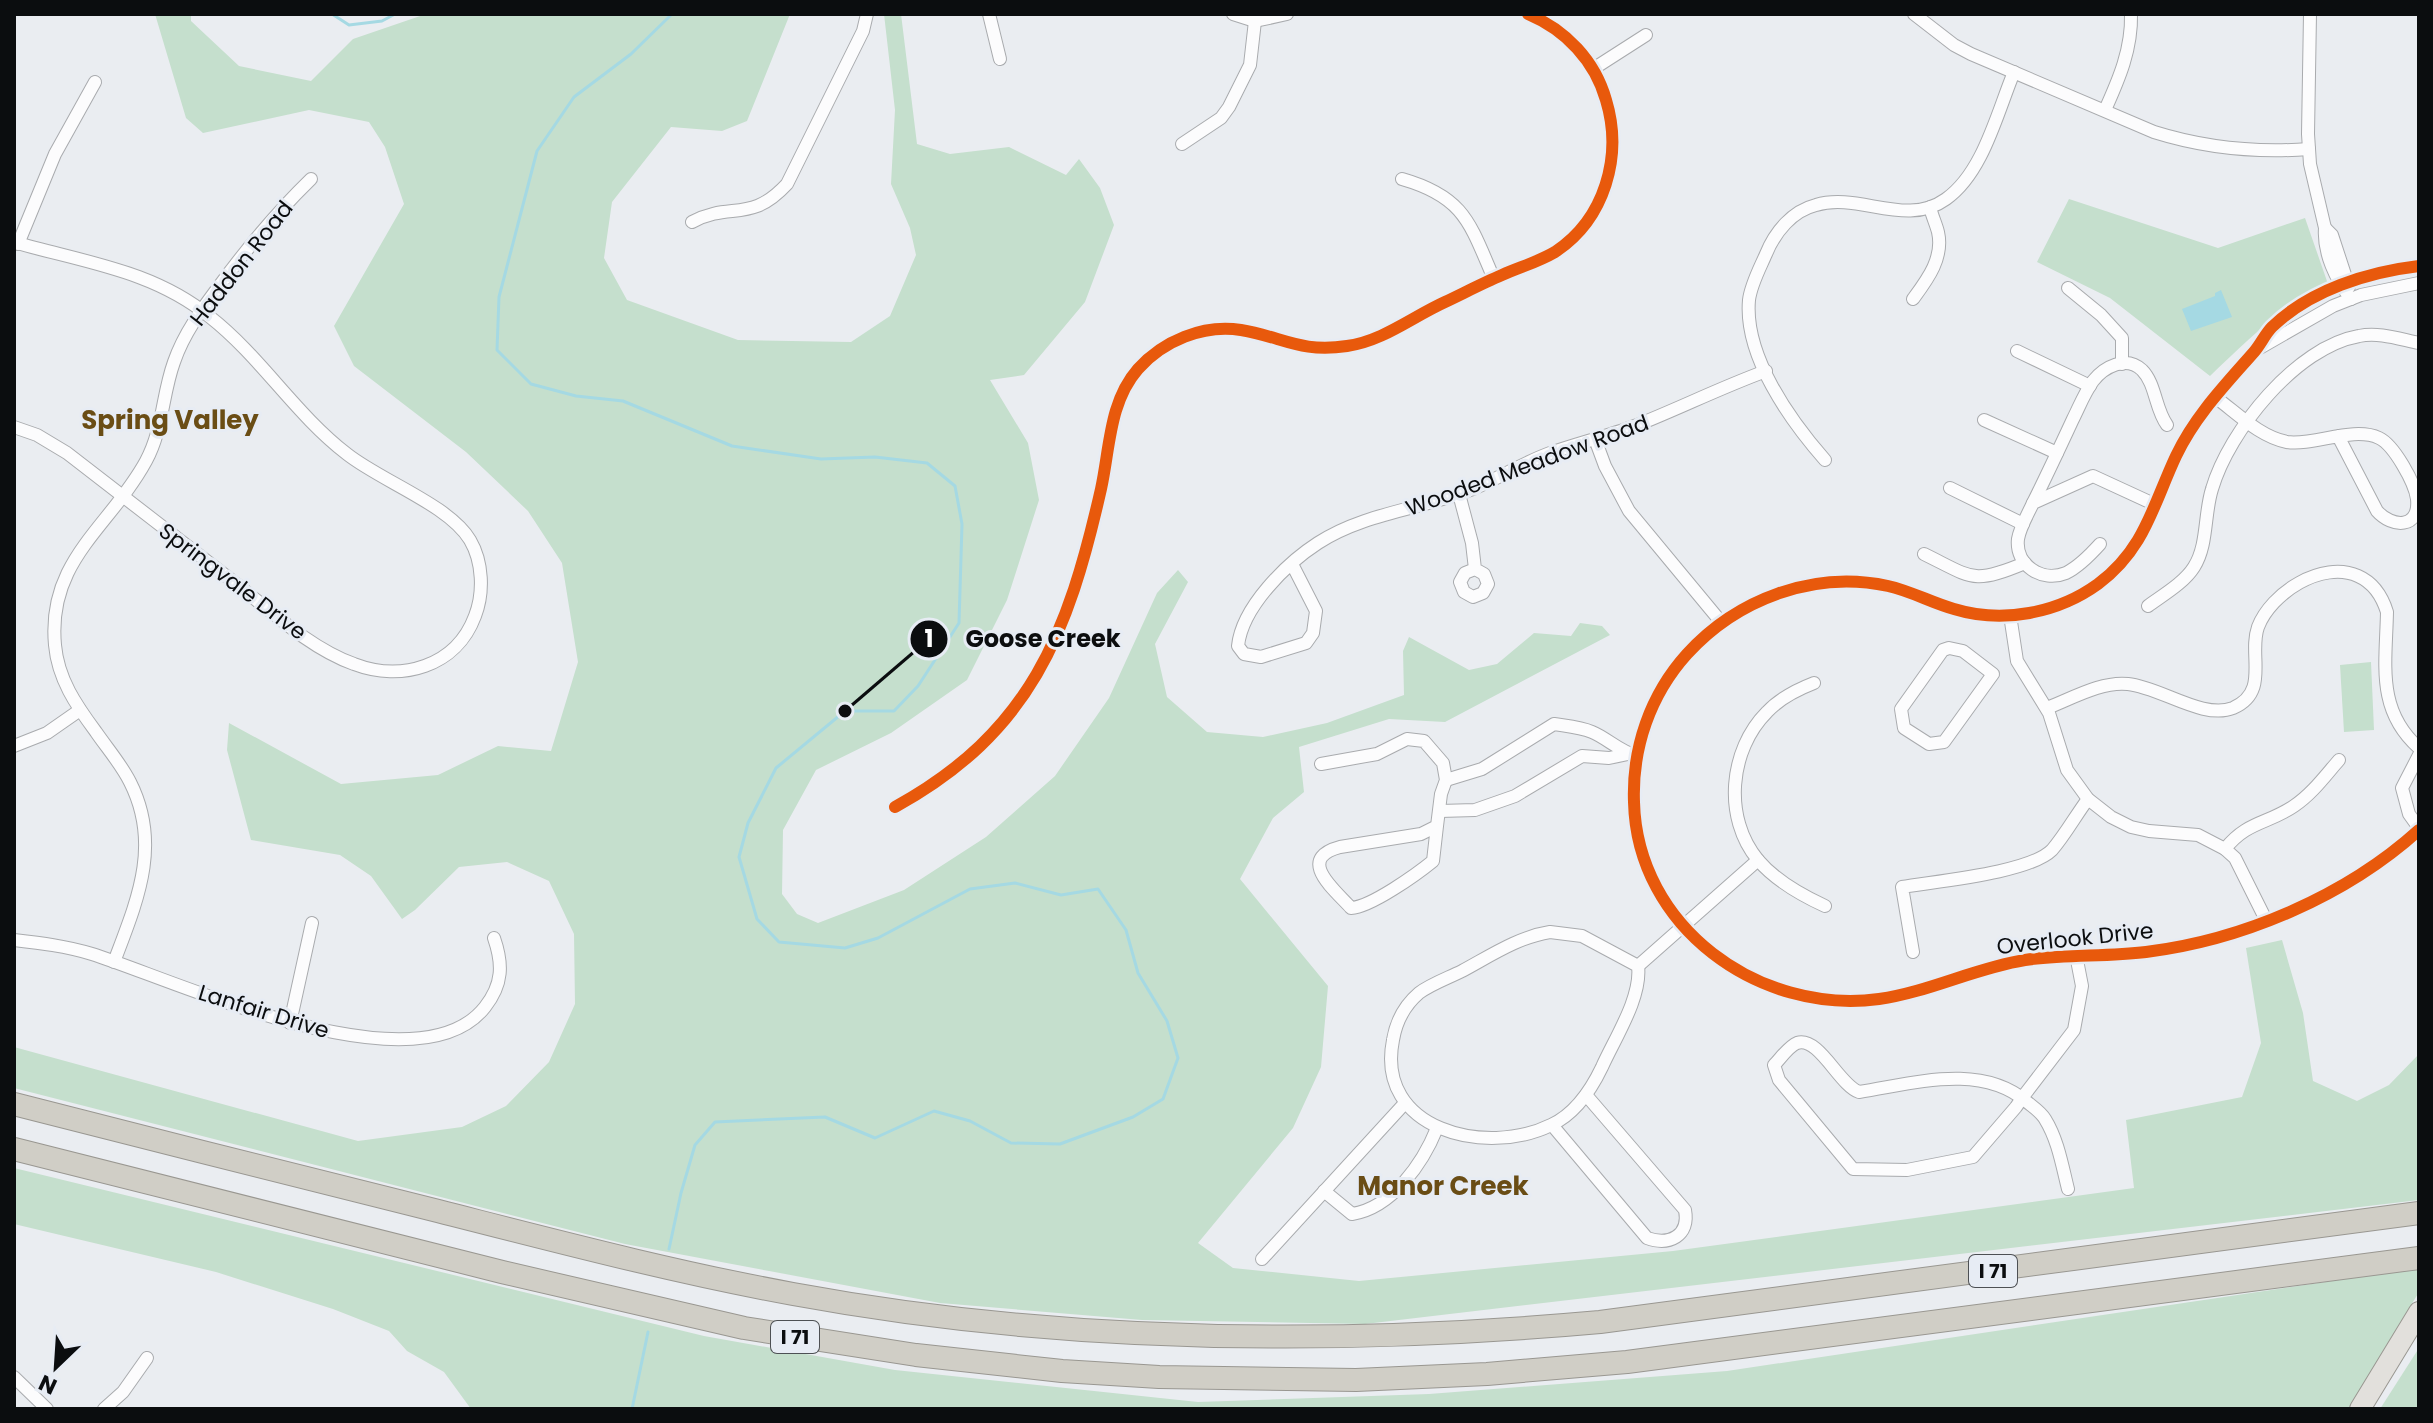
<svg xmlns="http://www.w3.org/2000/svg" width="2433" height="1423" font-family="Poppins,sans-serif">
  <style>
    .green { fill: #c5dfcd }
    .water { fill: #a5d9e3 }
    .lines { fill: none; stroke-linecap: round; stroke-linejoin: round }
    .stream { stroke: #a5d9e3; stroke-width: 3 }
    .minor-casing { stroke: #a9abae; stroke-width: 14 }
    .primary-casing { stroke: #999791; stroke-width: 22 }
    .motorway-casing { stroke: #999791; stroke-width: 24 }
    .minor { stroke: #fcfcfd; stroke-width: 12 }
    .primary { stroke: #e2e0dc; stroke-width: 20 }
    .motorway { stroke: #d0cec6; stroke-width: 22 }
    .cycleway-casing { stroke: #e7ecf4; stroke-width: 17 }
    .cycleway { stroke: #e8590c; stroke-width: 12 }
    .labels { text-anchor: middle; stroke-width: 6; stroke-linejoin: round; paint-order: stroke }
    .shield { fill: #e7ecf4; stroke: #4d5054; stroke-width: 2 }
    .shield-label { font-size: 20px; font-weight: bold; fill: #0b0d0f }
    .street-label { font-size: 22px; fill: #0b0d0f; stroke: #e7ecf4 }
    .quarter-label { font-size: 26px; font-weight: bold; fill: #6a4d15; stroke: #e7ecf4 }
    .leader { fill: none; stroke: #0b0d0f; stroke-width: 3 }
    .callout-dot { fill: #0b0d0f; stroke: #e7ecf4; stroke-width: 3 }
    .mark-label { font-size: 24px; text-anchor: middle; font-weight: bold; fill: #fff }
    .callout-label { font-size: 24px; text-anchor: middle; font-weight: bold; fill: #0b0d0f; stroke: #e7ecf4; stroke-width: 6; stroke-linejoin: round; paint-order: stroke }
  </style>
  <rect width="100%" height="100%" fill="#eaedf1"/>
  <g class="green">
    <polygon points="155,14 191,14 191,21 239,66 311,81 353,39 426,14 790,14 747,121 722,131 671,127 612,202 604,258 627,300 738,340 851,342 890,316 916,255 910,228 891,184 895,110 884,14 901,14 917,144 950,154 1009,147 1066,175 1079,159 1100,188 1114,225 1085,302 1024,375 990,380 1028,443 1039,500 1007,600 967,680 891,733 816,770 783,830 782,894 797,914 818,923 904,890 986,837 1055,776 1109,698 1157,593 1178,570 1188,582 1155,644 1167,697 1207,732 1263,737 1327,723 1404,695 1403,651 1409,637 1469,670 1497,664 1534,633 1571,636 1580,623 1602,626 1610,635 1445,722 1389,719 1299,747 1304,792 1273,818 1240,879 1328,986 1321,1067 1293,1128 1198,1243 1233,1268 1359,1281 1673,1251 2134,1188 2126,1120 2242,1097 2261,1043 2246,948 2282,940 2303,1013 2313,1081 2357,1101 2389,1085 2419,1054 2419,1200 1365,1324 1142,1320 940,1303 625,1244 14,1088 14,1047 358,1141 462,1127 506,1106 549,1062 575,1004 574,934 549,881 507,862 459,867 415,910 402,919 371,876 340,855 251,840 227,750 229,723 341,784 438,775 498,746 551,751 578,662 562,563 528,511 466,452 354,366 334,326 404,204 385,147 369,122 309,110 203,133 186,118"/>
    <path d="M2069,199l149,49 87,-30 23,66c-48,23 -80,56 -118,92l-100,-78 -73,-36z"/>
    <polygon points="2371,662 2374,730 2344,732 2340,665"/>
    <polygon points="14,1168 704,1336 895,1370 1198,1402 1429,1394 1727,1371 2419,1268 2419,1292 2348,1409 471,1409 444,1372 407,1351 389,1331 333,1309 216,1272 14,1224"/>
    <polygon points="2419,1348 2419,1409 2380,1409"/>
  </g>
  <polygon class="water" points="2221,290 2232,317 2191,331 2182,309 2215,296 2215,293"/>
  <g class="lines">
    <g class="stream">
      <polyline points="332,14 349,25 382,21 395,14"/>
      <polyline points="669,1249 681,1193 695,1145 715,1122 825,1117 875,1138 934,1111 970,1121 1011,1143 1060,1144 1133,1117 1163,1099 1178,1058 1167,1021 1138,973 1126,930 1098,889 1061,895 1015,883 970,889 878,938 845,948 779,942 757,919 739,857 748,823 776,768 845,711 894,711 918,686 959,623 962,524 955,486 927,463 875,457 821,459 732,446 623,401 576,396 531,384 497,350 499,297 537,151 574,97 631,54 672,14"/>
      <polyline points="632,1409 648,1332"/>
    </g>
    <g class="minor-casing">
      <g id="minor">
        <polyline points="989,14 1000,59"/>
        <polyline points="1233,14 1255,21 1287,14"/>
        <path d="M1914,14l40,31 17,9 183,78c51,16 101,21 155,17"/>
        <path d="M2310,14l-2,120 2,30 15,64c-2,25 11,52 26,71"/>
        <polyline points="1593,69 1646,35"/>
        <path d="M2105,110c14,-31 27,-61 26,-96"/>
        <polyline points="1182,144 1221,118 1229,107 1250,65 1255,21"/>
        <path d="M1402,179c63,18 68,45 92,100"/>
        <path d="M692,222c39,-21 58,2 95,-38l76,-153 4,-17"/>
        <polyline points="2325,228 2332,235 2349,287"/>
        <path d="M14,242c68,20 139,28 196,75 51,40 85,97 137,137 34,27 102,51 123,86 13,22 14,53 5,76 -19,51 -74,66 -121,48 -42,-15 -80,-50 -115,-78 -57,-44 -115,-89 -172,-133l-30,-18 -23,-8"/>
        <polyline points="18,244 55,154 95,82"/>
        <path d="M2419,266c-51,6 -109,24 -147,61 -7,7 -11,17 -18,25 -29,33 -59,64 -78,104 -23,49 -31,93 -78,128 -40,29 -95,40 -144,25 -22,-6 -43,-18 -66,-23 -74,-16 -151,13 -201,68 -37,41 -55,94 -53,148 3,125 125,213 245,197 50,-7 96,-31 146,-39 40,-6 81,-3 121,-8 97,-12 200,-56 273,-122"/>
        <polyline points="2068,288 2101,315 2122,338 2122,364"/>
        <path d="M1913,299c14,-19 31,-41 25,-67 -2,-8 -6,-16 -8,-25"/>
        <polyline points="2258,349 2333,306 2361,295 2419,283"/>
        <polyline points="2017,351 2090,386"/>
        <path d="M2215,397c22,16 45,40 72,45 27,4 66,-16 92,-4 15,7 36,45 38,61 3,30 -25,29 -40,12l-39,-75"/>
        <polyline points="1984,420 2057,453"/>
        <polyline points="1595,439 1605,466 1629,511 1721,622"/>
        <path d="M1825,460c-35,-40 -81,-104 -76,-160 2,-16 11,-32 17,-46 9,-22 26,-43 50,-49 43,-13 90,23 130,-6 37,-26 51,-86 68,-127"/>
        <polyline points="1950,488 2023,524"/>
        <polyline points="1459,494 1472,543 1475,569 1484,574 1488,584 1483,593 1473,597 1464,592 1460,582 1465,573 1475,569"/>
        <path d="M2033,503c14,-28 27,-56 40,-84 6,-12 12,-27 20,-38 11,-14 33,-26 49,-11 14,14 13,39 25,55"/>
        <path d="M2100,544c-9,10 -22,23 -34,29 -24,10 -51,-8 -48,-34 2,-12 10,-25 15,-36l60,-27 63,29"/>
        <path d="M1924,554c49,24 48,31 101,9"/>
        <path d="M1292,564l24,47 -3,22 -7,10 -45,14 -17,-3 -6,-8c4,-39 49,-83 80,-103 46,-30 104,-34 155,-54 26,-11 50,-26 77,-36 29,-10 58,-17 87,-28 43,-17 85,-38 129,-54"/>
        <path d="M2148,606c15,-11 36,-23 46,-39 14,-22 10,-53 18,-78 17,-58 84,-142 147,-153 20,-4 40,3 60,7"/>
        <polyline points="2010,615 2017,661 2049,713 2067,770 2088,799 2111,817 2131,827 2149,831 2198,835 2225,849 2235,858 2266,920"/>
        <polygon points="1949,648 1963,651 1993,674 1944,742 1929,744 1904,728 1901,709 1943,650"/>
        <path d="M1814,683c-18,7 -34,15 -47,29 -38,38 -44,106 -9,148 17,20 43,35 67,46"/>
        <path d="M2047,708c24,-9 54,-27 81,-24 32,3 75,36 105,24 37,-16 15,-53 25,-81 13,-34 64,-67 100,-51 16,7 24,20 29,36 -1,52 -11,98 32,136"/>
        <polyline points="14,746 47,733 80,710"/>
        <polyline points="2419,755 2402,788 2409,814 2419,828"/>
        <path d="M1321,764l56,-10 30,-15 17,2 19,22 3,17 -5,14 -4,32 -16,8 -81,13c-45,12 -5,43 11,61 20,-1 66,-34 82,-47l4,-35"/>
        <path d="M1446,780l36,-11 72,-45c12,2 26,3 38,8 15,6 28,20 45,24"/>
        <path d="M895,807c136,-75 173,-173 206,-318 9,-41 8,-87 37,-120 25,-28 65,-45 103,-39 42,7 59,23 106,16 36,-5 65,-29 98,-44 19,-9 38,-19 57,-27 18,-8 36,-13 53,-23 50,-33 68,-96 51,-152 -11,-39 -40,-70 -78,-86"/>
        <polyline points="1440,811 1475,810 1515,796 1582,756 1609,758 1628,754"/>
        <path d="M2225,849c22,-28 43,-25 69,-43 18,-12 31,-30 45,-46"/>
        <path d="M1550,932l32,4 56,30c4,31 -23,72 -36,101 -11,23 -27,47 -51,58 -65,32 -176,5 -158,-85 3,-18 12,-35 26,-47 12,-9 29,-15 43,-22 28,-15 56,-34 88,-39z"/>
        <path d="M14,940c26,3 52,6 78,14 85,27 325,140 393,53 18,-23 18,-43 9,-69"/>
        <path d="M1913,952l-11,-65c35,-6 127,-14 150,-37 13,-15 24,-35 36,-51"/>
        <path d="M114,962c23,-61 48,-117 16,-180 -9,-18 -23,-34 -34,-50 -20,-27 -38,-53 -41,-87 -8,-85 55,-118 91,-184 17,-31 16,-66 28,-99 10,-29 28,-53 46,-77 28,-38 57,-73 91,-106"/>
        <polyline points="1638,966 1758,860"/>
        <polyline points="290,1023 312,923"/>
        <path d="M1552,1125l95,113c22,8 43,-2 38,-28l-99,-115"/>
        <path d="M2068,1189c-6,-24 -10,-49 -23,-70 -4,-7 -12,-12 -18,-17 -47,-40 -114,-18 -168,-10 -20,-7 -40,-56 -62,-49 -8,3 -17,16 -23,22l5,15 74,89 54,1 66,-13 43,-50 6,-9 52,-68 8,-44 -6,-31"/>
        <path d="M1324,1191l28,23c40,-6 71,-51 85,-86"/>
        <polyline points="1262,1259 1405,1103"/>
        <polyline points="14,1377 47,1409"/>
        <polyline points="104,1409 123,1392 147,1358"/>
      </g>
    </g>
    <g class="primary-casing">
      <polyline id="primary" points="2360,1409 2419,1312"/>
    </g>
    <g class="motorway-casing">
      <g id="motorway">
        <path d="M14,1104c141,36 283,72 424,107 118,30 235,61 355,83 265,49 539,52 807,28l819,-109"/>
        <polyline points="14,1149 502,1272 744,1328 916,1355 1062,1371 1159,1377 1356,1380 1487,1374 1627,1362 2419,1258"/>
      </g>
    </g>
    <use href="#minor" class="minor"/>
    <use href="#primary" class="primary"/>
    <use href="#motorway" class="motorway"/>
    <g class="cycleway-casing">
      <g id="cycleway">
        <path d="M2419,266c-51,6 -109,24 -147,61 -7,7 -11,17 -18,25 -29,33 -59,64 -78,104 -23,49 -31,93 -78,128 -40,29 -95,40 -144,25 -22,-6 -43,-18 -66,-23 -74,-16 -151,13 -201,68 -37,41 -55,94 -53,148 3,125 125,213 245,197 50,-7 96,-31 146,-39 40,-6 81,-3 121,-8 97,-12 200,-56 273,-122"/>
        <path d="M895,807c136,-75 173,-173 206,-318 9,-41 8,-87 37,-120 25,-28 65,-45 103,-39 42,7 59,23 106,16 36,-5 65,-29 98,-44 19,-9 38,-19 57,-27 18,-8 36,-13 53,-23 50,-33 68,-96 51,-152 -11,-39 -40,-70 -78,-86"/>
      </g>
    </g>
    <use href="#cycleway" class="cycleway"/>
  </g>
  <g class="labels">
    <g class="shield">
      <rect x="1969" y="1255" width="48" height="32" rx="6"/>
      <rect x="771" y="1321" width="48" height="32" rx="6"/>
    </g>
    <g class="shield-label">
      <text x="1993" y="1278">I 71</text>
      <text x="795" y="1344">I 71</text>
    </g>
    <g class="street-label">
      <text transform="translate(241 263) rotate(-52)" y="8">Haddon Road</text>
      <text transform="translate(1527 465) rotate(-20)" y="8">Wooded Meadow Road</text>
      <text transform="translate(233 581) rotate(37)" y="8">Springvale Drive</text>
      <text transform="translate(2075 938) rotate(-6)" y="8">Overlook Drive</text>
      <text transform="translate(264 1011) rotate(17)" y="8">Lanfair Drive</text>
    </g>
    <g class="quarter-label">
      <text x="170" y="429">Spring Valley</text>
      <text x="1443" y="1195">Manor Creek</text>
    </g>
  </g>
  <path class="leader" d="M845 711L929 639"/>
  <g class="callout-dot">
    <circle cx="845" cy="711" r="8"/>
    <circle cx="929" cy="639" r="20"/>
  </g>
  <g class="mark-label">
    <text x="929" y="647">1</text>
  </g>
  <g class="callout-label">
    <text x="1043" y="647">Goose Creek</text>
  </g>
  <rect width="2433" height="1423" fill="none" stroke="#0b0d0f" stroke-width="32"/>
  <g transform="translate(56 1367) rotate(205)" stroke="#e7ecf4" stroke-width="6" paint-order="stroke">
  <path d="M0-6L14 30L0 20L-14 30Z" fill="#0b0d0f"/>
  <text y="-12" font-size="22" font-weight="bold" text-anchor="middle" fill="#0b0d0f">N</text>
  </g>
</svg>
